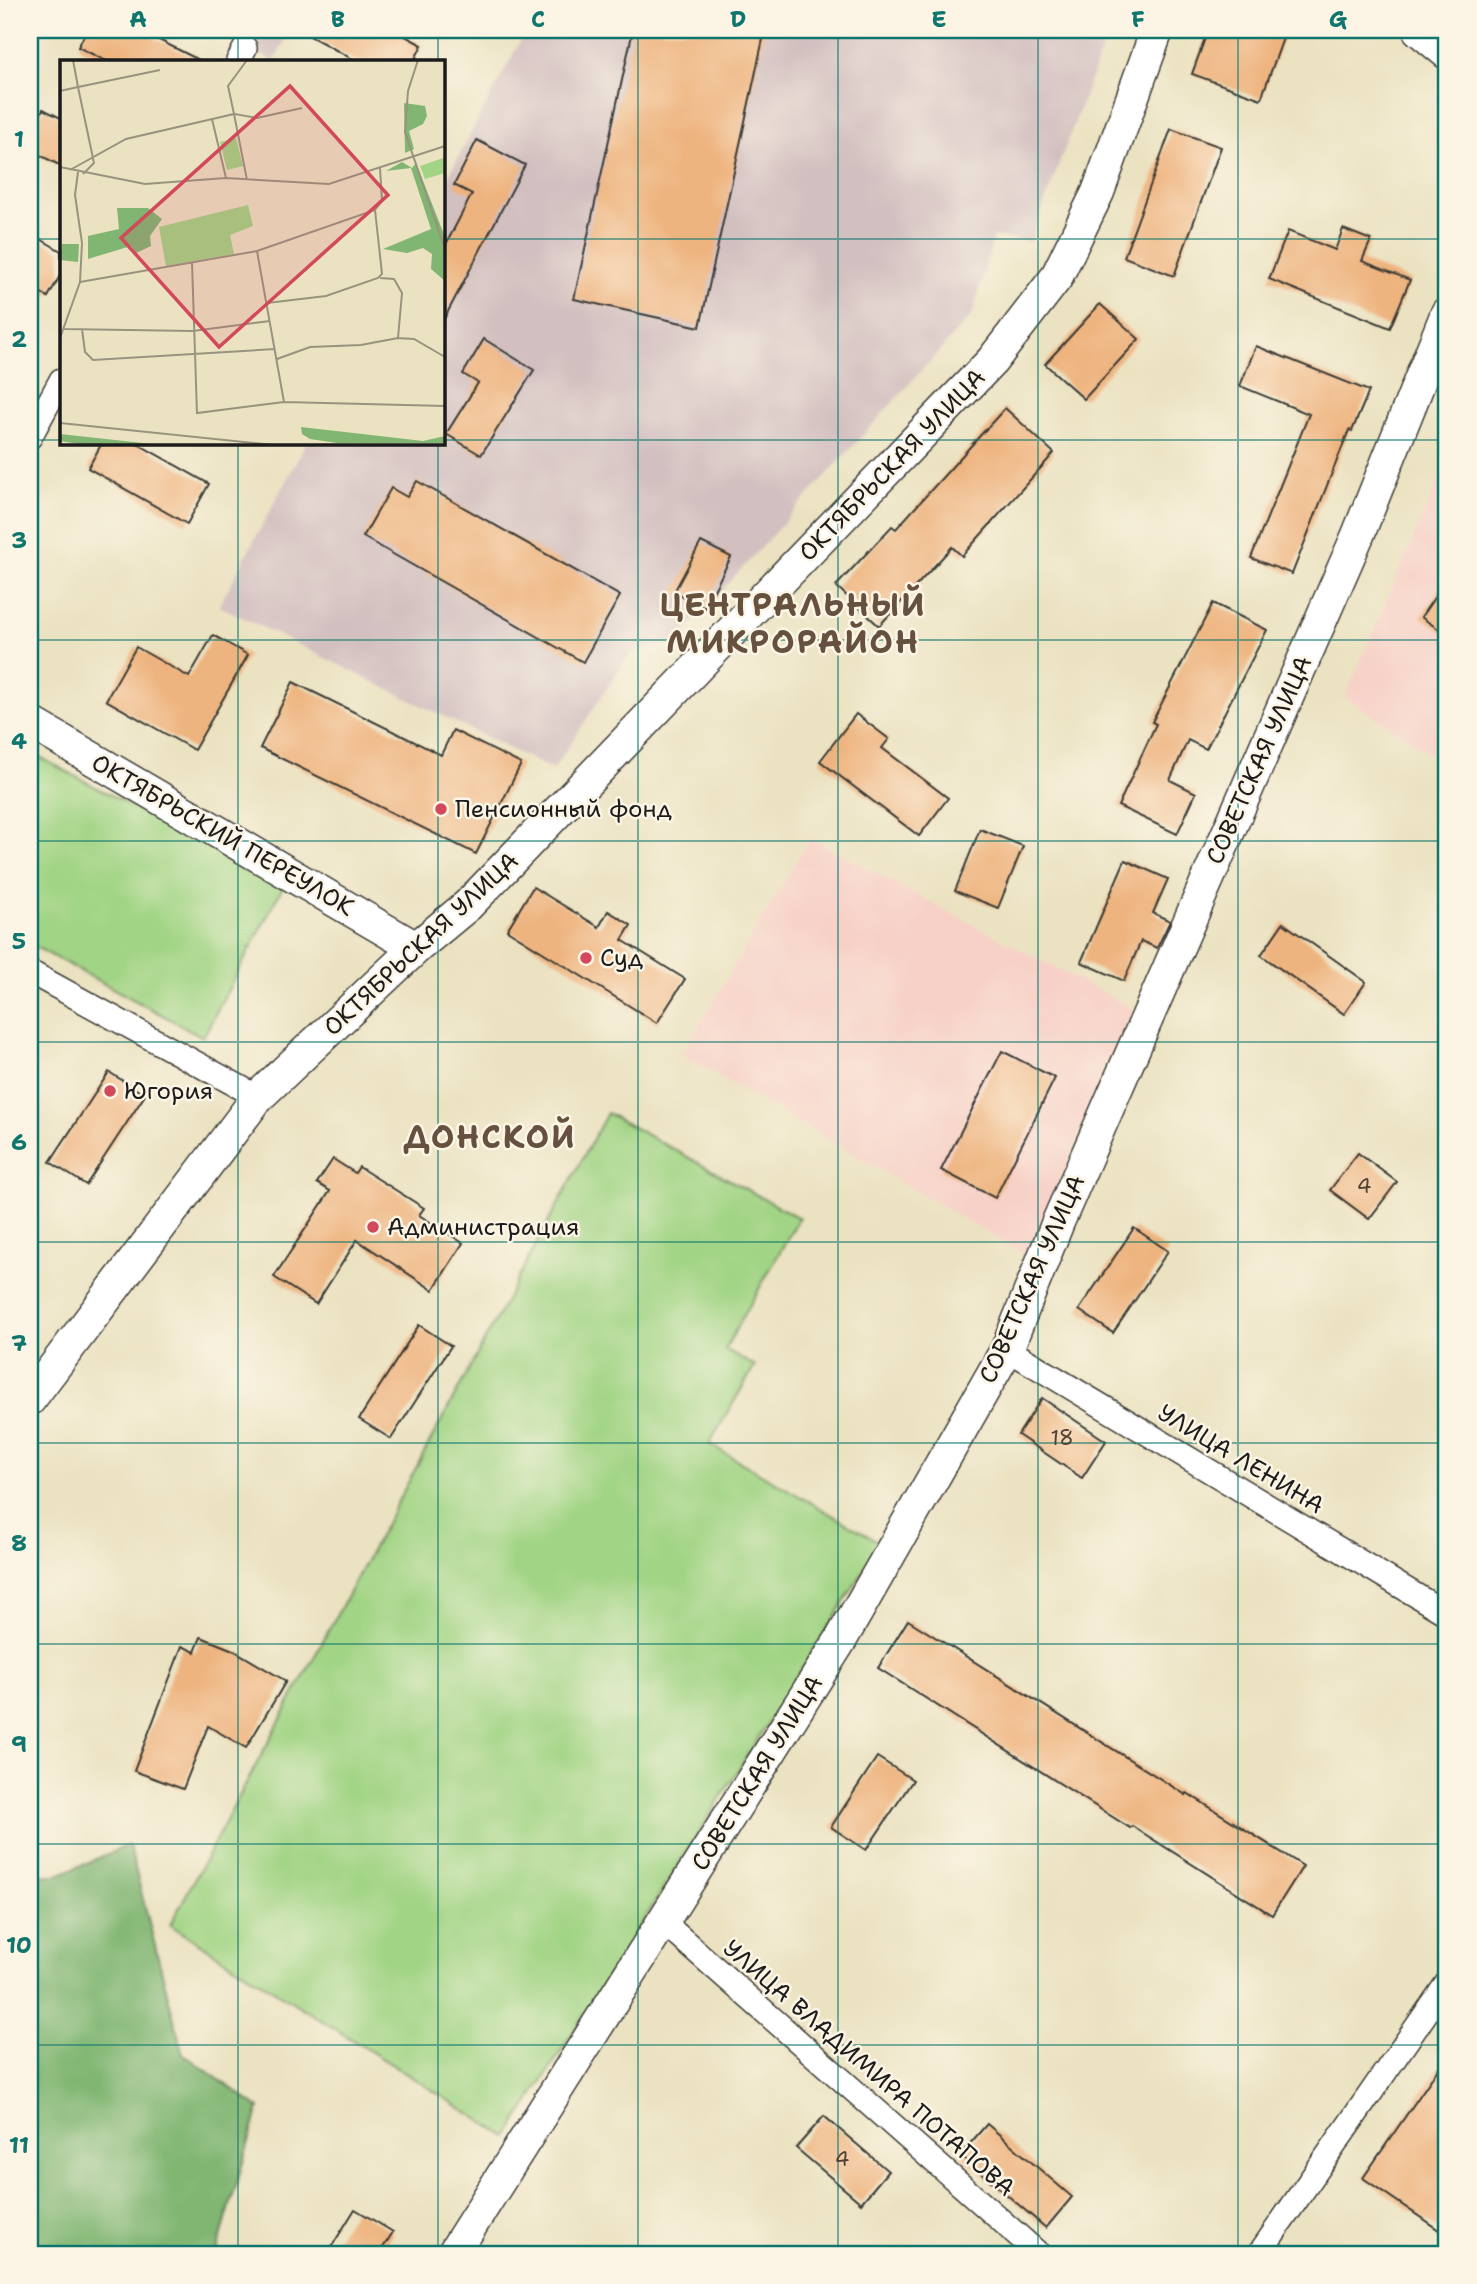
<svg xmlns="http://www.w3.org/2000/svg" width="1477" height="2284" font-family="'Shantell Sans',sans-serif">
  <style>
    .built { fill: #f7d1c8 }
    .industrial { fill: #d2bfc0 }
    .green { fill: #a1d484; stroke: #5e7850; stroke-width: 2 }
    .forest { fill: #80b672; stroke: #4e6947; stroke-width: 2 }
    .building { fill: #eeb47f }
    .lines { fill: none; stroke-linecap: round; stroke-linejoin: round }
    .street-casing { stroke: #3b3a35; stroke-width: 26 }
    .secondary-casing { stroke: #3b3a35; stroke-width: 35 }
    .street { stroke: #fff; stroke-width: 23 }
    .secondary { stroke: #fff; stroke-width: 32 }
    .grid { fill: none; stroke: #0f766e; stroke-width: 2; stroke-opacity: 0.55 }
    .poi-dot { fill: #d1495b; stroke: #fcf5e5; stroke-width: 2.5 }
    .labels { text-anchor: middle; stroke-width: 5; stroke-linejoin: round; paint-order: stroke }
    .number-label { font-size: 21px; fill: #504235 }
    .street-label { font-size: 24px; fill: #1c1c1c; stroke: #fcf5e5 }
    .poi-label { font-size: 24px; fill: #1c1c1c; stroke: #fcf5e5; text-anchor: start }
    .district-label { font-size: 32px; font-weight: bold; letter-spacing: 2px; fill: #66513f; stroke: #fcf5e5 }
    .inset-road { fill: none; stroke: #98937f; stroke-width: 2 }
    .view { fill: #d1495b; fill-opacity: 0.15; stroke: #d1495b; stroke-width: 3.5 }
    .inset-edge { fill: none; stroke: #1c1c1c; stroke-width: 3.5 }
    .neatline { fill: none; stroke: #0f766e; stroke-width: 2.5 }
    .grid-label { font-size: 23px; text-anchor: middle; font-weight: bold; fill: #0f766e }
  </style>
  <rect width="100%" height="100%" fill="#fcf5e5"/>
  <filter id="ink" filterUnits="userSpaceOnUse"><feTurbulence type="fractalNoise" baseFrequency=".0143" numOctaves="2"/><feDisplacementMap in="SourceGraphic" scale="14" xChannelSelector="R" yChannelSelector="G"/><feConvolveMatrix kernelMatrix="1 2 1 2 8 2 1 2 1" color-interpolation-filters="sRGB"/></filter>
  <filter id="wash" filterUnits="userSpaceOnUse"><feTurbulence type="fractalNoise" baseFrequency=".00686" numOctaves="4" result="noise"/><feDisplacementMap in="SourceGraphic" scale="28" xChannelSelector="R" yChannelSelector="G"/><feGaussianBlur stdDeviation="1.57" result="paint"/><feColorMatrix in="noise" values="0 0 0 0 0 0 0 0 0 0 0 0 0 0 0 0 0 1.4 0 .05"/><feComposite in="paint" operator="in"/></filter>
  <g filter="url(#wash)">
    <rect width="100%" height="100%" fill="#ebe2c1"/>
    <g class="built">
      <polygon points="1447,460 1447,764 1345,697"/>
      <polygon points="810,838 1135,1010 1027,1256 682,1054"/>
    </g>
    <g class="industrial">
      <polygon points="210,30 291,30 274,61"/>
      <polygon points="526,30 1109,30 1030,242 994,236 972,315 676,641 630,653 553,770 219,606 306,443 443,443 443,186"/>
    </g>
    <g class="green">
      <polygon points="30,752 283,887 203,1037 30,944"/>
      <polygon points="607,1113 799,1218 725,1349 755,1366 709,1444 881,1543 507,2137 170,1925"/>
    </g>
    <polygon class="forest" points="129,1845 183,2054 259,2108 216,2254 30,2254 30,1876 58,1875"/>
    <g id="blocks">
      <g class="building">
        <polygon points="87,30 139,30 201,61 106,61 78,47"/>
        <polygon points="299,30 394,30 422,45 414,61 356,61"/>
        <polygon points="633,30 765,30 700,327 574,299"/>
        <polygon points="1208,30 1286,30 1261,99 1192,74"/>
        <polygon points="43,109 61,118 61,166 30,150 30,134"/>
        <polygon points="1171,129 1221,147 1174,276 1124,257"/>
        <polygon points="477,140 525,165 443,321 443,250 472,194 454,185"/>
        <polygon points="1343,229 1371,240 1362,261 1410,280 1390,328 1269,279 1288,231 1335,250"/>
        <polygon points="30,233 61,251 61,274 48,297 30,286"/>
        <polygon points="1100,304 1139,339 1084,399 1045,364"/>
        <polygon points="484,339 534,370 481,455 446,434 478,383 463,374"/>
        <polygon points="1256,346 1369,391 1352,431 1349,430 1292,574 1251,558 1309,414 1240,386"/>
        <polygon points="1005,408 1054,453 962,556 952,547 879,626 836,586 892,526 896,529"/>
        <polygon points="102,443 136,443 209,484 187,524 88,468"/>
        <polygon points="417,481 620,596 583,662 363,537 391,488 407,497"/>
        <polygon points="701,542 731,557 705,608 674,592"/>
        <polygon points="1447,579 1447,635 1421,617"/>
        <polygon points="1213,603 1267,630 1206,749 1188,740 1170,780 1196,793 1177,834 1118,806 1156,724 1152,722"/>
        <polygon points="213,635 248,655 194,750 106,700 136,647 189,677"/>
        <polygon points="293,682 441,755 453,730 521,764 476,854 260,748"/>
        <polygon points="856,714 889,739 882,748 948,798 919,836 820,761"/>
        <polygon points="980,829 1023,846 998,908 955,891"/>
        <polygon points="1125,860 1168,879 1153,913 1170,921 1157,948 1141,941 1124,981 1081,962"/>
        <polygon points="533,887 599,927 608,911 631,925 622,940 685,979 657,1023 507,930"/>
        <polygon points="1283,923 1366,982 1344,1014 1261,955"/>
        <polygon points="1002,1051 1055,1078 995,1198 941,1170"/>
        <polygon points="109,1072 145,1095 86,1185 50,1162"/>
        <polygon points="1358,1153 1397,1182 1369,1219 1330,1190"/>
        <polygon points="333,1159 355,1173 359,1167 424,1208 419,1215 463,1243 433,1290 357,1240 316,1304 274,1277 330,1191 317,1183"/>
        <polygon points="1134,1228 1168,1251 1113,1333 1079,1310"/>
        <polygon points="419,1325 451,1346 391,1439 359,1419"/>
        <polygon points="1042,1398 1106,1441 1082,1478 1018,1435"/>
        <polygon points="908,1620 1186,1795 1187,1793 1303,1866 1272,1915 1132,1826 1130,1828 878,1668"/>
        <polygon points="201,1637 233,1650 286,1681 246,1748 208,1726 183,1789 134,1771 182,1646 195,1652"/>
        <polygon points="877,1757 913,1780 866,1850 831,1827"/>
        <polygon points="1447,2056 1447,2218 1439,2230 1363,2178"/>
        <polygon points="824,2116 888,2171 861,2203 796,2148"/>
        <polygon points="987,2124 1072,2197 1046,2228 960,2155"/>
        <polygon points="355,2209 393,2232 379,2254 327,2254"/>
      </g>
    </g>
  </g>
  <g filter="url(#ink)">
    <use href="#blocks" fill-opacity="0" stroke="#3b3a35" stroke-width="2"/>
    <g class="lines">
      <g class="street-casing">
        <g id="street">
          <polyline points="238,61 245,48"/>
          <polyline points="30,437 61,380"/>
          <polyline points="30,972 258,1097"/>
          <polyline points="1007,1349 1447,1614"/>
          <polyline points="663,1922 1039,2254"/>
          <polyline points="1259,2254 1447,1983"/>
        </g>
      </g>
      <g class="secondary-casing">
        <g id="secondary">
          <polyline points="1419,30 1447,53"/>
          <polyline points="30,722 416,948"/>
          <polyline points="30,1399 258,1097 416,948 468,905 992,361 1056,278 1098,192 1157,30"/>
          <polyline points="453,2254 840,1641 1007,1349 1058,1222 1358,535 1447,313"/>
        </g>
      </g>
      <use href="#street" class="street"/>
      <use href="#secondary" class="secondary"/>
    </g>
  </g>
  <path class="grid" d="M238,30v31M438,30v31M638,30v2224M838,30v2224M1038,30v2224M1238,30v2224M30,239h31M443,239h1004M30,440h31M443,440h1004M238,443v1811M438,443v1811M30,640h1417M30,841h1417M30,1042h1417M30,1242h1417M30,1443h1417M30,1644h1417M30,1844h1417M30,2045h1417"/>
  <g class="poi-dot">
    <circle cx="441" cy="809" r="7"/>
    <circle cx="586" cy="958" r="7"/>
    <circle cx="110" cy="1091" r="7"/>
    <circle cx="373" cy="1227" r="7"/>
  </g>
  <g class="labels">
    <g class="number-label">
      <text x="1364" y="1193">4</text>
      <text x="1062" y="1445">18</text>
      <text x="842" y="2166">4</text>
    </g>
    <g class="street-label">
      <text transform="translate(892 465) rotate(-46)" y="8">ОКТЯБРЬСКАЯ УЛИЦА</text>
      <text transform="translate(1259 760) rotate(-66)" y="8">СОВЕТСКАЯ УЛИЦА</text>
      <text transform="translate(223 835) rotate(30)" y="8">ОКТЯБРЬСКИЙ ПЕРЕУЛОК</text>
      <text transform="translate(421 944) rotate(-43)" y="8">ОКТЯБРЬСКАЯ УЛИЦА</text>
      <text transform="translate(1032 1279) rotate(-66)" y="8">СОВЕТСКАЯ УЛИЦА</text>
      <text transform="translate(1241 1459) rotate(31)" y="8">УЛИЦА ЛЕНИНА</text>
      <text transform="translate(757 1773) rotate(-58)" y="8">СОВЕТСКАЯ УЛИЦА</text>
      <text transform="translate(869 2068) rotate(41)" y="8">УЛИЦА ВЛАДИМИРА ПОТАПОВА</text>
    </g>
    <g class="poi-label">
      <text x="455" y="817">Пенсионный фонд</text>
      <text x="600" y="966">Суд</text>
      <text x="124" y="1099">Югория</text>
      <text x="387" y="1235">Администрация</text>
    </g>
    <g class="district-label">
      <text x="793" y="616">ЦЕНТРАЛЬНЫЙ<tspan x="793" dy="37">МИКРОРАЙОН</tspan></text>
      <text x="490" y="1148">ДОНСКОЙ</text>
    </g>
  </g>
  <g transform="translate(60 60)">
    <rect width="385" height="385" fill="#ebe2c1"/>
    <path d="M176,78l7,28 -16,4 -7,-28zM383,98l2,15 -20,6 -5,-13zM188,145l5,21 -23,9 4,19 -68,12 -7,-39z" fill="#a1d484"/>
    <path d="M344,43l21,3 2,10 -4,8 -14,7 5,18 -9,4zM342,102l10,6 4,-5 29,74v44l-14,-12 1,-15 -9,-6 -16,5 -24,-4 48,-20 -20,-61 -25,3zM57,148h31l14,11 -12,17 1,10 -15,7 -5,-7 -43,13v-23l31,-7zM2,184h17l-1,18 -18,-2zM241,367l122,14 22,-5v7h-108l-27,-4 -8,-5zM0,374l101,11h-75l-26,-4z" fill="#80b672"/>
    <path class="inset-road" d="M13,0l5,27 82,-17M187,0l-19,26 6,28 23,4 45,-10M358,0l-10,31 -3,41 40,117M0,31l18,-4 16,76 -11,11M152,59l14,59M0,107l85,17 81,-6 103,6 116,-38M10,110l56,-31 108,-25 13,66M197,191l27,151M132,203l5,150 87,-11 161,4M320,218l14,1 8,14 -4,45 16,1 31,18M20,222l177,-31 118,-41 7,-9 -2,-33M207,243l59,-7 52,-18 4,-4 -7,-64M4,269l129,2 77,-10M22,269l3,23 8,8 182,-11M0,278l20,-56 2,-39 -7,-48 3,-23M217,299l33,-12 51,-2 37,-7M0,363l214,22"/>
    <path class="view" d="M230,26l98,109 -169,152 -98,-109z"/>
    <rect width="385" height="385" class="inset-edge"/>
  </g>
  <rect width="1477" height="2284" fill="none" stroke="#fcf5e5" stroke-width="77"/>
  <rect x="38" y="38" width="1400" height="2208" class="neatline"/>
  <g class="grid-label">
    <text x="138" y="27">A</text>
    <text x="338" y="27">B</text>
    <text x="538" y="27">C</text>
    <text x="738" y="27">D</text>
    <text x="939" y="27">E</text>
    <text x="1138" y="27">F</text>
    <text x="1338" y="27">G</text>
    <text x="19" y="147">1</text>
    <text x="19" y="347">2</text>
    <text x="19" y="548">3</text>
    <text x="19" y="749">4</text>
    <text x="19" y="949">5</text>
    <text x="19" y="1150">6</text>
    <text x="19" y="1351">7</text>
    <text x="19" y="1551">8</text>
    <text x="19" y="1752">9</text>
    <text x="19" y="1953">10</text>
    <text x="19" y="2153">11</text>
  </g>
</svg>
